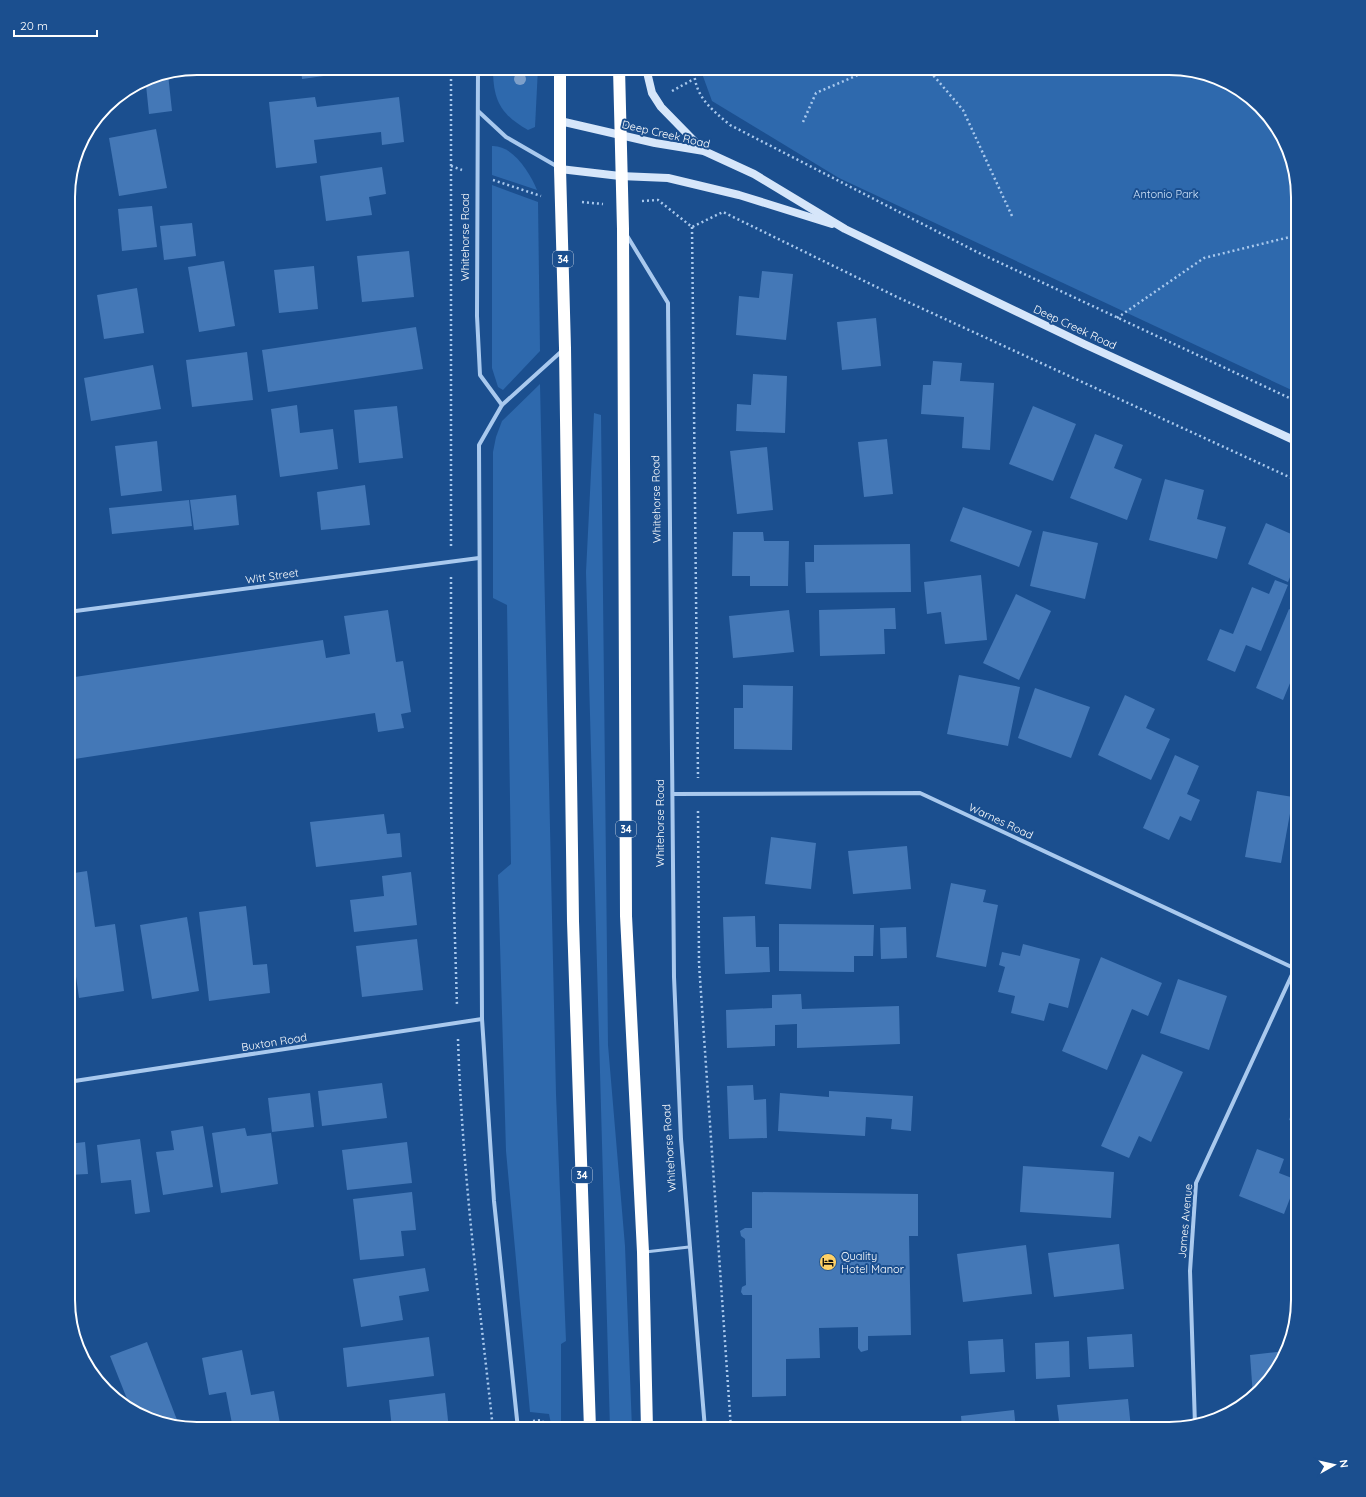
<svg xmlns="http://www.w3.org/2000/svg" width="1366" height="1497" font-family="Quicksand,sans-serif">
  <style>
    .green { fill: #2e69ad }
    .building { fill: #4478b7 }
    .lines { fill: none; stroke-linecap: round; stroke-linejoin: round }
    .path { stroke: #a9c9ee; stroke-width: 2.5; stroke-dasharray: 2 3; stroke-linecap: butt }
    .lane { stroke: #a9c9ee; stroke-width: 3 }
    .street { stroke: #a9c9ee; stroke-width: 4 }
    .secondary { stroke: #d6e6fa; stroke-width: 8 }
    .highway { stroke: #fff; stroke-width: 12 }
    .tree { fill: #7ea0ca }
    .labels { text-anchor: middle; stroke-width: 4; stroke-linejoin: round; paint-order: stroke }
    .shield { fill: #1b4f8f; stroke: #bbcadd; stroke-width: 1 }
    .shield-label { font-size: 10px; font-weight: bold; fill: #fff }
    .street-label { font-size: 11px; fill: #fff; stroke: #1b4f8f }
    .park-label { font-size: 11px; fill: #cfe3fa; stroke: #1b4f8f }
    .poi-label { font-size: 11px; fill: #fff; stroke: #1b4f8f; text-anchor: start }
    .rim { fill: none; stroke: #fff; stroke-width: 2 }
  </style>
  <rect width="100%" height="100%" fill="#1b4f8f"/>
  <g class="green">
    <path d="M493,68h45l-3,59 -7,3c-28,-16 -35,-30 -35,-62z"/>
    <polygon points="700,68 1178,68 1226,81 1271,118 1291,155 1298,196 1298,393 839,178 712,101"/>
    <path d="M492,146c21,-1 38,27 45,44l-45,-15z"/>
    <polygon points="492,185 538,202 540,351 503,390 498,387 492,368"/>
    <polygon points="540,384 556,1094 566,1341 561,1344 561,1429 552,1429 549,1414 530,1412 506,1151 498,875 511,864 507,605 493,598 493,452 496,437 502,421"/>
    <polygon points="594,413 601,415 608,1045 625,1246 632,1429 610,1429 586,572"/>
  </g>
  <g class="building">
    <polygon points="301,68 374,68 374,69 302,79"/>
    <polygon points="168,74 172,111 149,114 146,85 134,86 148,78"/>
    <polygon points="315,97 317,107 399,97 404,142 382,145 381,132 314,140 317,163 276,168 269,102"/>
    <polygon points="156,129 167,188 119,196 109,138"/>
    <polygon points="382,167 386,194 369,197 372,215 326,221 320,176"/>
    <polygon points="152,206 157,247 122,251 118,209"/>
    <polygon points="192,223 196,256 164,260 160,226"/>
    <polygon points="409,251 414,297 362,302 357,256"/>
    <polygon points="224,261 235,326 199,332 188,267"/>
    <polygon points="314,266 318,309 279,313 274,270"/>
    <polygon points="762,271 793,274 786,340 736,335 739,296 759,298"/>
    <polygon points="137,288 144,333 104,339 97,295"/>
    <polygon points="876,318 881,366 842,370 837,322"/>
    <polygon points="416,327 423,369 268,392 262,350"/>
    <polygon points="247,352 253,400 192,407 186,360"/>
    <polygon points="933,361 962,363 960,381 994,383 990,450 962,448 964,417 921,414 923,385 931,385"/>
    <polygon points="153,365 161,409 91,421 84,378"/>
    <polygon points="753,374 787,376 785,433 736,431 737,404 751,405"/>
    <polygon points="297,405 300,433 333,429 338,469 280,477 271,409"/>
    <polygon points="397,406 403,458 359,463 354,410"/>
    <polygon points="1033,406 1076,424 1053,481 1009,464"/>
    <polygon points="1095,434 1123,445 1114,468 1142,479 1127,520 1070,498"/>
    <polygon points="887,439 893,494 864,497 858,442"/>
    <polygon points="157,441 162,491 121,496 115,446"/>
    <polygon points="767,447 773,510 737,514 730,451"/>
    <polygon points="1165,479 1204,490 1197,519 1226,527 1217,559 1149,540"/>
    <polygon points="365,485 370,525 321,530 317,492"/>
    <polygon points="236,495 239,525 194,530 190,500"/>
    <polygon points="189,500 192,526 112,534 109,508"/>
    <polygon points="963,507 1032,531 1019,567 950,541"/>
    <polygon points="1266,523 1298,537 1298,558 1288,582 1248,564"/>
    <polygon points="1043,531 1098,543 1085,599 1030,586"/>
    <polygon points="733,532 763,532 764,541 789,541 788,586 750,586 750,576 732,576"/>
    <polygon points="910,544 911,592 806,593 805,562 814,562 814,545"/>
    <polygon points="981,575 987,640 945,644 941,612 927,614 924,582"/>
    <polygon points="1275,580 1288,585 1261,651 1246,645 1235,672 1207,660 1220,629 1233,634 1252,587 1269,594"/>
    <polygon points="1016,594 1051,611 1019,680 983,663"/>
    <polygon points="895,608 896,629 884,629 885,654 820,656 819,610"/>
    <polygon points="1289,609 1298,613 1298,664 1283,700 1256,688"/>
    <polygon points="388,610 396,662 403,661 411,712 401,714 404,728 378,732 375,713 68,760 68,678 323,640 326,658 350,654 344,616"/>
    <polygon points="789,610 794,652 733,658 729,616"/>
    <polygon points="959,675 1020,687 1008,746 947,734"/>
    <polygon points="743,685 793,686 792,750 734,749 734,708 743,708"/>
    <polygon points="1035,688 1090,707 1071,758 1018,738"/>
    <polygon points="1125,695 1155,709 1146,728 1170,739 1151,780 1098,755"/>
    <polygon points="1175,755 1199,766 1187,794 1200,800 1191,821 1180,816 1169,840 1143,828"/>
    <polygon points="1257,791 1293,797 1281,863 1245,857"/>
    <polygon points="384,814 387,834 400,833 402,857 316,867 310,822"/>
    <polygon points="771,837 816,843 811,889 765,884"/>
    <polygon points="907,846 911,889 853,894 848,851"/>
    <polygon points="1298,846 1298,861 1291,856"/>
    <polygon points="87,871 95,927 115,924 124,991 79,998 68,919 68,874"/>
    <polygon points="411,872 417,925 354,932 350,900 384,896 382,876"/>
    <polygon points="951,883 986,890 983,902 998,905 986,967 936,957"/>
    <polygon points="246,906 253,965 267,964 270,993 209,1001 199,912"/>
    <polygon points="755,916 756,947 769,947 770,972 725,974 723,917"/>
    <polygon points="187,917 199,991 152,999 140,925"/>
    <polygon points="779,924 874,925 873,956 854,956 854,972 779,971"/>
    <polygon points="906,927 907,958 881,959 880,928"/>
    <polygon points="417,939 423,990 362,997 356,946"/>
    <polygon points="1023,944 1080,959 1068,1008 1049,1003 1044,1021 1011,1013 1015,996 998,992 1005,967 999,965 1002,952 1020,956"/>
    <polygon points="1101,957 1162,983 1148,1016 1132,1009 1107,1070 1062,1051"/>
    <polygon points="1178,979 1227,996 1209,1050 1160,1033"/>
    <polygon points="801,994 802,1009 899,1006 900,1044 797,1048 797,1024 775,1025 775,1046 727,1048 726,1010 772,1008 772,995"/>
    <polygon points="1142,1054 1183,1072 1151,1142 1139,1136 1129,1158 1101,1146"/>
    <polygon points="382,1083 387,1118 322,1126 318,1091"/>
    <polygon points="753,1085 754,1100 766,1099 767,1138 729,1139 727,1086"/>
    <polygon points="829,1091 913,1096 911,1131 891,1129 892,1119 866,1117 865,1136 778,1131 780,1093 829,1097"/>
    <polygon points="310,1093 314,1127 272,1132 268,1098"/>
    <polygon points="1298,1093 1298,1123 1289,1120"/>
    <polygon points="203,1126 213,1187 163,1195 156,1152 174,1150 171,1131"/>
    <polygon points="245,1128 247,1136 271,1133 278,1184 221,1193 212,1133"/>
    <polygon points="140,1139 150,1212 135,1214 131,1180 101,1183 97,1145"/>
    <polygon points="85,1142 88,1174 68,1175 68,1144"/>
    <polygon points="407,1142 412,1183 347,1190 342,1150"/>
    <polygon points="1257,1149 1284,1159 1279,1173 1297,1180 1284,1214 1239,1196"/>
    <polygon points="1023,1166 1114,1172 1111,1218 1020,1212"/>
    <polygon points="412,1192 416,1230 401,1231 404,1256 360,1260 353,1199"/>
    <polygon points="752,1192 918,1194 918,1236 909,1236 911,1335 868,1336 868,1350 861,1352 858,1348 858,1327 819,1328 820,1358 786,1359 786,1396 752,1397 752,1295 743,1295 741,1292 742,1287 746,1285 745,1239 741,1236 740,1231 745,1228 752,1228"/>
    <polygon points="68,1196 71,1212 68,1213"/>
    <polygon points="1119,1244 1124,1289 1054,1297 1048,1253"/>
    <polygon points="1026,1245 1032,1294 963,1302 957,1254"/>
    <polygon points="425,1268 429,1291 399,1296 403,1320 361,1327 353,1279"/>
    <polygon points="1132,1334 1134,1367 1089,1369 1087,1337"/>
    <polygon points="429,1337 434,1376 347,1387 343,1348"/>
    <polygon points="1003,1339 1005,1372 970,1374 968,1341"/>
    <polygon points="1069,1341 1070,1377 1036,1379 1035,1343"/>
    <polygon points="147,1342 179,1425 140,1416 131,1409 110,1356"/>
    <polygon points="242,1350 251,1395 274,1391 281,1429 233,1429 226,1392 209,1395 202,1358"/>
    <polygon points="1286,1351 1285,1357 1253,1396 1250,1355"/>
    <polygon points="89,1362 97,1381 86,1363"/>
    <polygon points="445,1393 449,1429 392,1429 389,1400"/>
    <polygon points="1128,1399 1131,1428 1060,1429 1057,1405"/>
    <polygon points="1014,1410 1016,1429 962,1429 961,1416"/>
  </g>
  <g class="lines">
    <g class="path">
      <path d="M694,68c0,28 16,40 36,57l247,127 321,150"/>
      <polyline points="927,68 963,110 1012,216"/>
      <polyline points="672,91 694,79"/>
      <polyline points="803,122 816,93 874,68"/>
      <polyline points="451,166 462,170"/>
      <polyline points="493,180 541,196"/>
      <polyline points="642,201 658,200 692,227 723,212 897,297 1298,481"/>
      <polyline points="582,202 603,204"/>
      <polyline points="692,227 698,778"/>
      <polyline points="1117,318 1204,258 1298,235"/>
      <polyline points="451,546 451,68"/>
      <polyline points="451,577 451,808 457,1006"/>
      <polyline points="698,811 699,964 731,1429"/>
      <path d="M458,1039c4,131 21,260 35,390"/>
      <polyline points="533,1421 542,1420 545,1429"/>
      <polyline points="493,1426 502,1425"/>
    </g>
    <polyline class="lane" points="645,1252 689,1247"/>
    <g class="street">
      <polyline points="478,68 477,316 480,375 502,405"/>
      <polyline points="478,111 506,137 558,167"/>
      <polyline points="626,234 668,303 674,977 681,1139 705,1429"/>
      <polyline points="68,612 479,558"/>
      <polyline points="673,794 920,793 1298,970"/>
      <polyline points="68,1082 482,1019"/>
      <polyline points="1195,1425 1190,1271 1196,1183 1295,968"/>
      <polyline points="518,1429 494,1201 482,1019 479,445 502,405 563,350"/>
    </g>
    <g class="secondary">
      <polyline points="646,68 652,93 661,107 704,151"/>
      <polyline points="560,121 655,143 704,151 754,174 845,229 1084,344 1298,442"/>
      <polyline points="560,169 620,176 668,178 739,195 832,224"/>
    </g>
    <g class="highway">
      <polyline points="560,68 560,169 565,348 573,921 590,1429"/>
      <polyline points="619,68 623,229 626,916 643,1252 647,1429"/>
    </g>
  </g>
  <circle class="tree" cx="520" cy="79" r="6"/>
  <defs>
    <g id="hotel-disc" transform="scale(0.9)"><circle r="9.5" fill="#ffd166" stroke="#1b4f8f"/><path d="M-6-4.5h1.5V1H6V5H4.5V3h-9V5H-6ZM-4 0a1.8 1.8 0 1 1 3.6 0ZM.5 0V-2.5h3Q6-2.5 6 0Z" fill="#111"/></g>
  </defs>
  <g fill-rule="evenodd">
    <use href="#hotel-disc" x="828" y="1262"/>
  </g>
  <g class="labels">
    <g class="shield">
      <rect x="553" y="251" width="20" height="16" rx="3"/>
      <rect x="616" y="821" width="20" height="16" rx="3"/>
      <rect x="572" y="1167" width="20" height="16" rx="3"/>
    </g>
    <g class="shield-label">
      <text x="563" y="263">34</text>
      <text x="626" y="833">34</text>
      <text x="582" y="1179">34</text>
    </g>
    <g class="street-label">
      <text transform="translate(666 134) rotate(13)" y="4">Deep Creek Road</text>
      <text transform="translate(465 237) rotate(-90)" y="4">Whitehorse Road</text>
      <text transform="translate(1075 327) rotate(25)" y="4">Deep Creek Road</text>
      <text transform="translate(656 499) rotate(-91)" y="4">Whitehorse Road</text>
      <text transform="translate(272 576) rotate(-8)" y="4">Witt Street</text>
      <text transform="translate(1001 821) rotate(25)" y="4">Warnes Road</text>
      <text transform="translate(660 823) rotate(-90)" y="4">Whitehorse Road</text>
      <text transform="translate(274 1042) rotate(-9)" y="4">Buxton Road</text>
      <text transform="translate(669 1148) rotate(-94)" y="4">Whitehorse Road</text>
      <text transform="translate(1185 1221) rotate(-85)" y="4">James Avenue</text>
    </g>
    <g class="park-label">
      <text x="1166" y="198">Antonio Park</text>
    </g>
    <g class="poi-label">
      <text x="841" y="1260">Quality<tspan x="841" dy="13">Hotel Manor</tspan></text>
    </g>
  </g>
  <path d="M0 0H1366V1497H0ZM197 75H1169A122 122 0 0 1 1291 197V1300A122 122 0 0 1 1169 1422H197A122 122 0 0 1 75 1300V197A122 122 0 0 1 197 75Z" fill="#1b4f8f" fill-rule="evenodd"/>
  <path class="rim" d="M197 75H1169A122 122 0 0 1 1291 197V1300A122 122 0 0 1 1169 1422H197A122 122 0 0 1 75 1300V197A122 122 0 0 1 197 75Z"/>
  <g transform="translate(1334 1465) rotate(82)" stroke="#1b4f8f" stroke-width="3" paint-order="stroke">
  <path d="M0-3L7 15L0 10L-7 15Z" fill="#ffffff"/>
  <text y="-6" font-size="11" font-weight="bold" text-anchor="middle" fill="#ffffff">N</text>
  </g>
  <path d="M14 30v6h83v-6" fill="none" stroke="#ffffff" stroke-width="2"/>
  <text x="20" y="30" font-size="12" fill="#ffffff" stroke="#1b4f8f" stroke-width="3" paint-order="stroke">20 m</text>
</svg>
